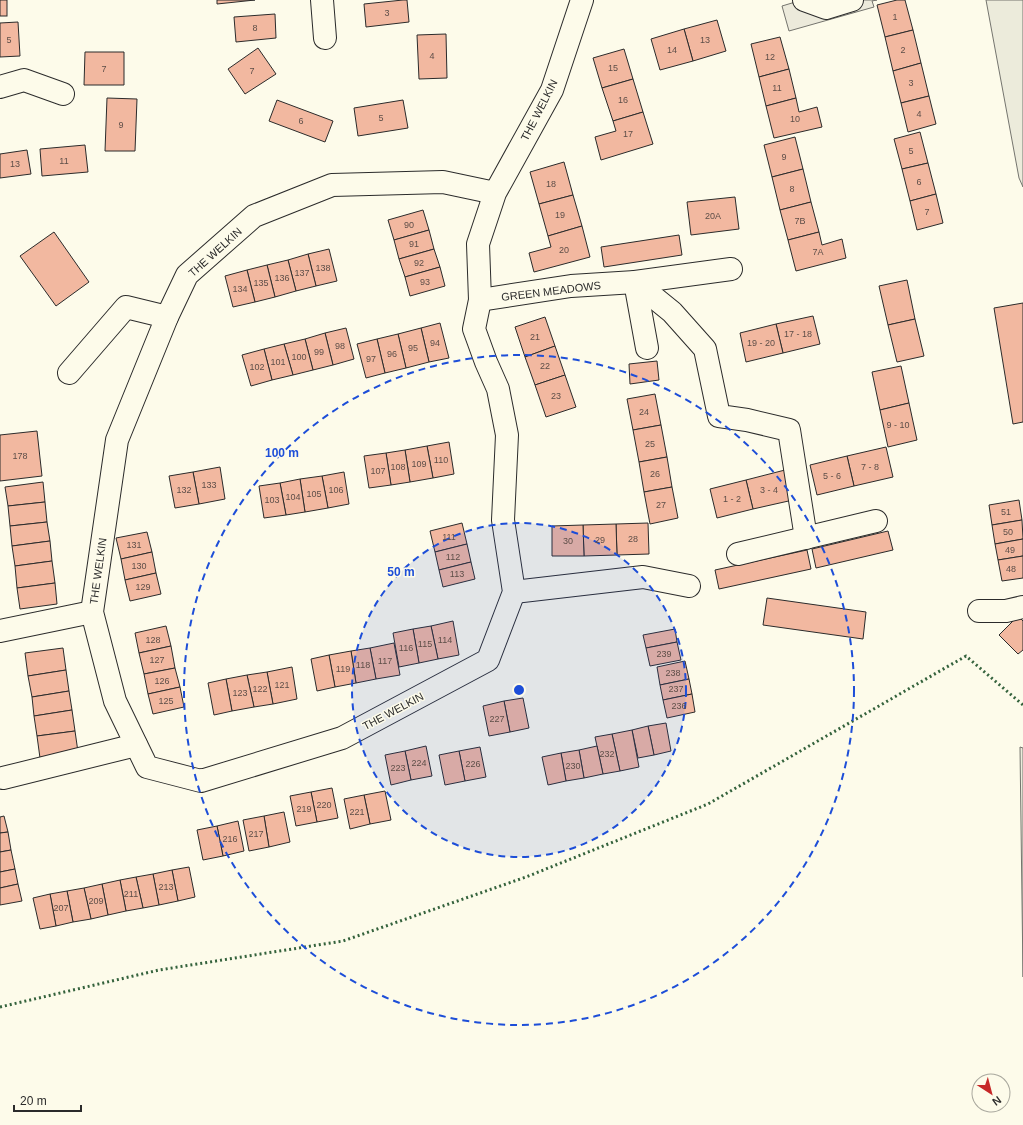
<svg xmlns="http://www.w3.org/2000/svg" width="1023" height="1125" font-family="Helvetica,sans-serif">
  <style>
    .green { fill: #ecebdb; stroke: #74746e }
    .parking { fill: #eceadb; stroke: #74746e }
    .building { fill: #f2b8a0; stroke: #2b2b2b }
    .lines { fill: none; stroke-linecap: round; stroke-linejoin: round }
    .minor-casing { stroke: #2b2b2b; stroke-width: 24 }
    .minor { stroke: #fdfbea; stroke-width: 22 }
    .hedge { stroke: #34623c; stroke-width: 3; stroke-dasharray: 2 3; stroke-linecap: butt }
    .ring { fill: none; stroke: #1d4ed8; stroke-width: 2; stroke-dasharray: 7 5 }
    .labels { text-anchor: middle; stroke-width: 3; stroke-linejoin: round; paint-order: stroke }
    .number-label { font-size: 9px; fill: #5d4e48 }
    .street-label { font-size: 11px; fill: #2b2b2b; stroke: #fdfbea }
    .centre { fill: #1d4ed8; stroke: #fdfbea; stroke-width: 2 }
    .ring-label { font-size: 12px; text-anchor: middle; font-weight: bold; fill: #1d4ed8; stroke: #fdfbea; stroke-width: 3; stroke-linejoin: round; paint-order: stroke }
  </style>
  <rect width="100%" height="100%" fill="#fdfbea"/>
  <g class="green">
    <polygon points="986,0 1023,0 1023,187 1019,178"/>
    <polygon points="1020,747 1023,748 1023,977"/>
  </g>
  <polygon class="parking" points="802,0 877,0 872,1 874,7 789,31 782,6"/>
  <g class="building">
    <rect x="0" y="0" width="7" height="16"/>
    <polygon points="217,0 255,0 217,4"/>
    <polygon points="403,0 407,0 409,22 366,27 364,4"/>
    <polygon points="897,0 905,0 913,30 885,37 877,5"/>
    <polygon points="275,14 276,38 236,42 234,17"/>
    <polygon points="717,20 726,51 693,61 684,29"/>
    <polygon points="18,22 20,56 0,57 0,23"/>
    <polygon points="684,29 693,61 660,70 651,39"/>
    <polygon points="913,30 921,63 893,71 885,37"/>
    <polygon points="446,34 447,78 419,79 417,35"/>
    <polygon points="780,37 789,69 759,77 751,44"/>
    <polygon points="258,48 276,74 245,94 228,69"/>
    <polygon points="624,49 633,79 602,88 593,58"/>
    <polygon points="85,52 124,52 124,85 84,85"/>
    <polygon points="921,63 929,96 901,103 893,71"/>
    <polygon points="789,69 796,98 766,106 759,77"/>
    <polygon points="633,79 643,112 613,121 602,88"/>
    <polygon points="929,96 936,124 908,132 901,103"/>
    <polygon points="107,98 137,99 135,151 105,151"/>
    <polygon points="796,98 799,112 817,107 822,127 774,138 766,106"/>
    <polygon points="277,100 333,121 325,142 269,121"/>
    <polygon points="403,100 408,128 358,136 354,108"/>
    <polygon points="643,112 653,144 601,160 595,137 616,131 613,121"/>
    <polygon points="920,132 928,163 902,169 894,139"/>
    <polygon points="795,137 803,169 772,177 764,145"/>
    <polygon points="85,145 88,172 42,176 40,149"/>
    <polygon points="27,150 31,174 0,178 0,154"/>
    <polygon points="564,162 573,195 539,204 530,172"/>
    <polygon points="928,163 936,194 910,201 902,169"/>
    <polygon points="803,169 811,202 780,210 772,177"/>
    <polygon points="936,194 943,223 917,230 910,201"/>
    <polygon points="573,195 582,226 548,236 539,204"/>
    <polygon points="735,197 739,229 691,235 687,202"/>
    <polygon points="811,202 819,232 788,240 780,210"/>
    <polygon points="423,210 429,230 394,240 388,220"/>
    <polygon points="582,226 590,257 534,272 529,253 551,247 548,236"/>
    <polygon points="429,230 434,249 399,259 394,240"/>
    <polygon points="54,232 89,282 56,306 20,256"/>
    <polygon points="819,232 822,245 842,239 846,258 796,271 788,240"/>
    <polygon points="679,235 682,255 604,267 601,247"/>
    <polygon points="329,249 337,281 316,286 308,254"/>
    <polygon points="434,249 440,267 405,277 399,259"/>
    <polygon points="308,254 316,286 296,291 288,260"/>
    <polygon points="288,260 296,291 275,297 267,265"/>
    <polygon points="267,265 275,297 255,302 247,270"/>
    <polygon points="440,267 445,286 410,296 405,277"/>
    <polygon points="247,270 255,302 233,307 225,276"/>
    <polygon points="907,280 915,319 888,325 879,286"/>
    <polygon points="1023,303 1023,422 1013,424 994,308"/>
    <polygon points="813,316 820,344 783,353 776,324"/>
    <polygon points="545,317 555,346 525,357 515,327"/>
    <polygon points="915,319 924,356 897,362 888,325"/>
    <polygon points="440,323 449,358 429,362 421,328"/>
    <polygon points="776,324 783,353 746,362 740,333"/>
    <polygon points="346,328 354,359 333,365 325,333"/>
    <polygon points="421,328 429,362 406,368 398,334"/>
    <polygon points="325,333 333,365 313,370 305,339"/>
    <polygon points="398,334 406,368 385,373 377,339"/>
    <polygon points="305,339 313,370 293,375 284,344"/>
    <polygon points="377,339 385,373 366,378 357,344"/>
    <polygon points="284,344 293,375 272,380 264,349"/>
    <polygon points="555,346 565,375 535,385 525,357"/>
    <polygon points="264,349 272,380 251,386 242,355"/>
    <polygon points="657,361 659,380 630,384 629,364"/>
    <polygon points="901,366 909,403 880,410 872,372"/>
    <polygon points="565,375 576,407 546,417 535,385"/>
    <polygon points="655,394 661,425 633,430 627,399"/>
    <polygon points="909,403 917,440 888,447 880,410"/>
    <polygon points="661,425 667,457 639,462 633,430"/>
    <polygon points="37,431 42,476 0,481 0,435"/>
    <polygon points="449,442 454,474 433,478 427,446"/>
    <polygon points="427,446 433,478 410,482 405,450"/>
    <polygon points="886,447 893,477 854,486 847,456"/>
    <polygon points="405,450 410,482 391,485 386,453"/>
    <polygon points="386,453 391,485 369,488 364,456"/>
    <polygon points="847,456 854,486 817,495 810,465"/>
    <polygon points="667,457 672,487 644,492 639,462"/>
    <polygon points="220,467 225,499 199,504 193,472"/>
    <polygon points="785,470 793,500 753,509 746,480"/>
    <polygon points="193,472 199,504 175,508 169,476"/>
    <polygon points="344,472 349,504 328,508 322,476"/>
    <polygon points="322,476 328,508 305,512 300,479"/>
    <polygon points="300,479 305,512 286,515 280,483"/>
    <polygon points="746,480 753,509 717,518 710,489"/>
    <polygon points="43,482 45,502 8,506 5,487"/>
    <polygon points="280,483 286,515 264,518 259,486"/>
    <polygon points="672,487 678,518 650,524 644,492"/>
    <polygon points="1019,500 1022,520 992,525 989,505"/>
    <polygon points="45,502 47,522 10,526 8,506"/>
    <polygon points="1022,520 1023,539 995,544 992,525"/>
    <polygon points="47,522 50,541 12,546 10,526"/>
    <polygon points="462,523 467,544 435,552 430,531"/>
    <polygon points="648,523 649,554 617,555 616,524"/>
    <polygon points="616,524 617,555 584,556 583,525"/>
    <polygon points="583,525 584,556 552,556 552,526"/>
    <polygon points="888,531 893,550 816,568 812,549"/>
    <polygon points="147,532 152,552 121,559 116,538"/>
    <polygon points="1023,539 1023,556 998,560 995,544"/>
    <polygon points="50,541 52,561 15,566 12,546"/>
    <polygon points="467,544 471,562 439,570 435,552"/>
    <polygon points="807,550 811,569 719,589 715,570"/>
    <polygon points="152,552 156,573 125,580 121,559"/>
    <polygon points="1023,556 1023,578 1002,581 998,560"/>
    <polygon points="52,561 55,583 17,588 15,566"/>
    <polygon points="471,562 475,579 443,587 439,570"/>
    <polygon points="156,573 161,594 130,601 125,580"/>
    <polygon points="55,583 57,604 20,609 17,588"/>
    <polygon points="767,598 866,612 863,639 763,625"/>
    <polygon points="1018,616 1023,621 1023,650 1018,654 999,635"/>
    <polygon points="453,621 459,655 438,659 431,626"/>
    <polygon points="166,626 171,646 139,653 135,633"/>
    <polygon points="431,626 438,659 419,663 413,629"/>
    <polygon points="413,629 419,663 399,667 393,633"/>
    <polygon points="675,629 677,642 646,648 643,635"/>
    <polygon points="677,642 681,660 650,666 646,648"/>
    <polygon points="394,643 400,675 376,679 370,648"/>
    <polygon points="171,646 175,668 144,674 139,653"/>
    <polygon points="63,648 66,670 28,676 25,653"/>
    <polygon points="370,648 376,679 356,683 351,651"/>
    <polygon points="351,651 356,683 335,687 329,655"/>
    <polygon points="329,655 335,687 317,691 311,659"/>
    <polygon points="685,661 689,679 660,685 657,667"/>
    <polygon points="292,667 297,699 273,704 267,672"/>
    <polygon points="175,668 180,687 148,694 144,674"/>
    <polygon points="66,670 69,691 32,697 28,676"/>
    <polygon points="267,672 273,704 254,707 247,675"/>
    <polygon points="247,675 254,707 232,711 226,679"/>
    <polygon points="226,679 232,711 214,715 208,683"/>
    <polygon points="689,679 692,694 663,700 660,685"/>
    <polygon points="180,687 184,707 153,714 148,694"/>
    <polygon points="69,691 72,710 34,716 32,697"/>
    <polygon points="692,694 695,712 667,718 663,700"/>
    <polygon points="523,698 529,728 510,732 504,701"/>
    <polygon points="504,701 510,732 489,736 483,706"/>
    <polygon points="72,710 75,731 37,736 34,716"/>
    <polygon points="666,723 671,751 654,755 648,726"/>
    <polygon points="648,726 654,755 638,758 632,730"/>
    <polygon points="632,730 639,767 620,771 612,734"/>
    <polygon points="75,731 78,752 40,758 37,736"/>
    <polygon points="612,734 620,771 603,774 595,737"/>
    <polygon points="426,746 432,776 411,780 405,751"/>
    <polygon points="597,746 603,774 584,778 579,750"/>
    <polygon points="480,747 486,777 465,781 459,751"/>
    <polygon points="579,750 584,778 566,781 561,753"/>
    <polygon points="405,751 411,780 391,785 385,755"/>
    <polygon points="459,751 465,781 445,785 439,755"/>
    <polygon points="561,753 566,781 548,785 542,757"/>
    <polygon points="332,788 338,818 317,822 311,792"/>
    <polygon points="385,791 391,820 370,824 364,795"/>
    <polygon points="311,792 317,822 296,826 290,796"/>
    <polygon points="364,795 370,824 350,829 344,799"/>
    <polygon points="284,812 290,842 269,847 264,816"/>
    <polygon points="4,816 8,832 0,833 0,817"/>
    <polygon points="264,816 269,847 249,851 243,820"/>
    <polygon points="238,821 244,851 223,856 217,826"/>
    <polygon points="217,826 223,856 203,860 197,830"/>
    <polygon points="8,832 11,850 0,852 0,833"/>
    <polygon points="11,850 15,869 0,872 0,852"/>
    <polygon points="189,867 195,897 178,901 172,870"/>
    <polygon points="15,869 18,884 0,888 0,872"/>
    <polygon points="172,870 178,901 159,905 153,874"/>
    <polygon points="153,874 159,905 143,908 136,877"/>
    <polygon points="136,877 143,908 126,911 120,880"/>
    <polygon points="120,880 126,911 108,915 102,884"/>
    <polygon points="18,884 22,901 0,905 0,888"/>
    <polygon points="102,884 108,915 91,919 84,888"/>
    <polygon points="84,888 91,919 73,922 67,891"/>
    <polygon points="67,891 73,922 56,926 50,894"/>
    <polygon points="50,894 56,926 40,929 33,898"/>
  </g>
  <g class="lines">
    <g class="minor-casing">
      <g id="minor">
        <polyline points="322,0 325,38"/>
        <polyline points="804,0 826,8 852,0"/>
        <polyline points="0,87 24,80 63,94"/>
        <polyline points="495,193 443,182 332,185 254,216 187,275 167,317 117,440 92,612 115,701 147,767 201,781 342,738 488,660 514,592 503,520 507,435 498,389 486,362 474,329 480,300 478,244 495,193 552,90 582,0"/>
        <polyline points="480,300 571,286 635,282 672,312 705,349 719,416 747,420 789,430 806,538"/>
        <polyline points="647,348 635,282 731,269"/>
        <polyline points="69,373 126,307 167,317"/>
        <polyline points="738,554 876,521"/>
        <polyline points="514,592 643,577 689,586"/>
        <polyline points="979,611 1006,611 1023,607"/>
        <polyline points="0,631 92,612"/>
        <polyline points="3,778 136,745"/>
      </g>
    </g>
    <use href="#minor" class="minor"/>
    <polyline class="hedge" points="0,1007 159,970 343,941 526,877 708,804 966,656 1023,705"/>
  </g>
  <circle cx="519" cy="690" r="167" fill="#1d4ed8" fill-opacity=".12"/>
  <g class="ring">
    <circle cx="519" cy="690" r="167"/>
    <circle cx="519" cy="690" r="335"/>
  </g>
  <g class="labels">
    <g class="number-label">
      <text x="387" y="16">3</text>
      <text x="895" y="20">1</text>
      <text x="255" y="31">8</text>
      <text x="9" y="43">5</text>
      <text x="705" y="43">13</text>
      <text x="672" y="53">14</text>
      <text x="903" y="53">2</text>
      <text x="432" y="59">4</text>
      <text x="770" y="60">12</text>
      <text x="613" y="71">15</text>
      <text x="104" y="72">7</text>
      <text x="252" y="74">7</text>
      <text x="911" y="86">3</text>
      <text x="777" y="91">11</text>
      <text x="623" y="103">16</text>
      <text x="919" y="117">4</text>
      <text x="381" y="121">5</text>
      <text x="795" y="122">10</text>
      <text x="301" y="124">6</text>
      <text x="121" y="128">9</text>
      <text x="628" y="137">17</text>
      <text x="911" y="154">5</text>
      <text x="784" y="160">9</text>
      <text x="64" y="164">11</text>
      <text x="15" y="167">13</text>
      <text x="919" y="185">6</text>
      <text x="551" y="187">18</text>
      <text x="792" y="192">8</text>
      <text x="927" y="215">7</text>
      <text x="560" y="218">19</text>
      <text x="713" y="219">20A</text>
      <text x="800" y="224">7B</text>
      <text x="409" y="228">90</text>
      <text x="414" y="247">91</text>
      <text x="564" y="253">20</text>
      <text x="818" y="255">7A</text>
      <text x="419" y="266">92</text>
      <text x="323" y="271">138</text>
      <text x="302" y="276">137</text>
      <text x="282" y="281">136</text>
      <text x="425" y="285">93</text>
      <text x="261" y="286">135</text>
      <text x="240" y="292">134</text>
      <text x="798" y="337">17 - 18</text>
      <text x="535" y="340">21</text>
      <text x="435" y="346">94</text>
      <text x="761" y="346">19 - 20</text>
      <text x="340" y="349">98</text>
      <text x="413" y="351">95</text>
      <text x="319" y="355">99</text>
      <text x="392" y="357">96</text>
      <text x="299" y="360">100</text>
      <text x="371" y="362">97</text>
      <text x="278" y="365">101</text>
      <text x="545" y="369">22</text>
      <text x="257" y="370">102</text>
      <text x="556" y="399">23</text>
      <text x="644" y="415">24</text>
      <text x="898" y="428">9 - 10</text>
      <text x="650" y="447">25</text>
      <text x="20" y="459">178</text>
      <text x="441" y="463">110</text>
      <text x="419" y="467">109</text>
      <text x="398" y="470">108</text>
      <text x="870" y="470">7 - 8</text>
      <text x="378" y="474">107</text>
      <text x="655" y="477">26</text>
      <text x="832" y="479">5 - 6</text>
      <text x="209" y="488">133</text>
      <text x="184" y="493">132</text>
      <text x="336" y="493">106</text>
      <text x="769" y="493">3 - 4</text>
      <text x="314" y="497">105</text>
      <text x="293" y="500">104</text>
      <text x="732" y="502">1 - 2</text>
      <text x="272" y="503">103</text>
      <text x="661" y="508">27</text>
      <text x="1006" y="515">51</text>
      <text x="1008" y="535">50</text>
      <text x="449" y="540">111</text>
      <text x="633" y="542">28</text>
      <text x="600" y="543">29</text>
      <text x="568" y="544">30</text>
      <text x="134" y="548">131</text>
      <text x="1010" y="553">49</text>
      <text x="453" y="560">112</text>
      <text x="139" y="569">130</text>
      <text x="1011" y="572">48</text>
      <text x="457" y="577">113</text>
      <text x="143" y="590">129</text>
      <text x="153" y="643">128</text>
      <text x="445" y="643">114</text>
      <text x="425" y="647">115</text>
      <text x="406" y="651">116</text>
      <text x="664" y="657">239</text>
      <text x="157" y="663">127</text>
      <text x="385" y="664">117</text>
      <text x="363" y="668">118</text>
      <text x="343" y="672">119</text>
      <text x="673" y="676">238</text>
      <text x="162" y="684">126</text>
      <text x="282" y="688">121</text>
      <text x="260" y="692">122</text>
      <text x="676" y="692">237</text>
      <text x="240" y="696">123</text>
      <text x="166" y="704">125</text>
      <text x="679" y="709">236</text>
      <text x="497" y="722">227</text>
      <text x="607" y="757">232</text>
      <text x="419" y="766">224</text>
      <text x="473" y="767">226</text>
      <text x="573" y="769">230</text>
      <text x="398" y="771">223</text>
      <text x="324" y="808">220</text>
      <text x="304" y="812">219</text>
      <text x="357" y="815">221</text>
      <text x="256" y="837">217</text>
      <text x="230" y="842">216</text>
      <text x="166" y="890">213</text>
      <text x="131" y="897">211</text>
      <text x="96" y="904">209</text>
      <text x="61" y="911">207</text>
    </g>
    <g class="street-label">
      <text transform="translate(539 110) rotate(-63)" y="4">THE WELKIN</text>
      <text transform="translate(215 252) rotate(-42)" y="4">THE WELKIN</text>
      <text transform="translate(551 291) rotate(-7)" y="4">GREEN MEADOWS</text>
      <text transform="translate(98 571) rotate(-82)" y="4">THE WELKIN</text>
      <text transform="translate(393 711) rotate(-28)" y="4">THE WELKIN</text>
    </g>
  </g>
  <circle cx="519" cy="690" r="6" class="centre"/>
  <g class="ring-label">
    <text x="282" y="457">100 m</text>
    <text x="401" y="576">50 m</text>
  </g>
  <g transform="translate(991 1093) rotate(144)"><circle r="19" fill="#fdfbea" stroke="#a9a89e"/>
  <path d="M0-3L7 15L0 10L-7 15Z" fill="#c62828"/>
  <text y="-6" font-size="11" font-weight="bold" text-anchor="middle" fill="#2b2b2b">N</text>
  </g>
  <path d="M14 1105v6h67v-6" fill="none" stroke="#2b2b2b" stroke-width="2"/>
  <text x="20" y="1105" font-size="12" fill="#2b2b2b" stroke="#fdfbea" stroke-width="3" paint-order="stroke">20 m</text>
</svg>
